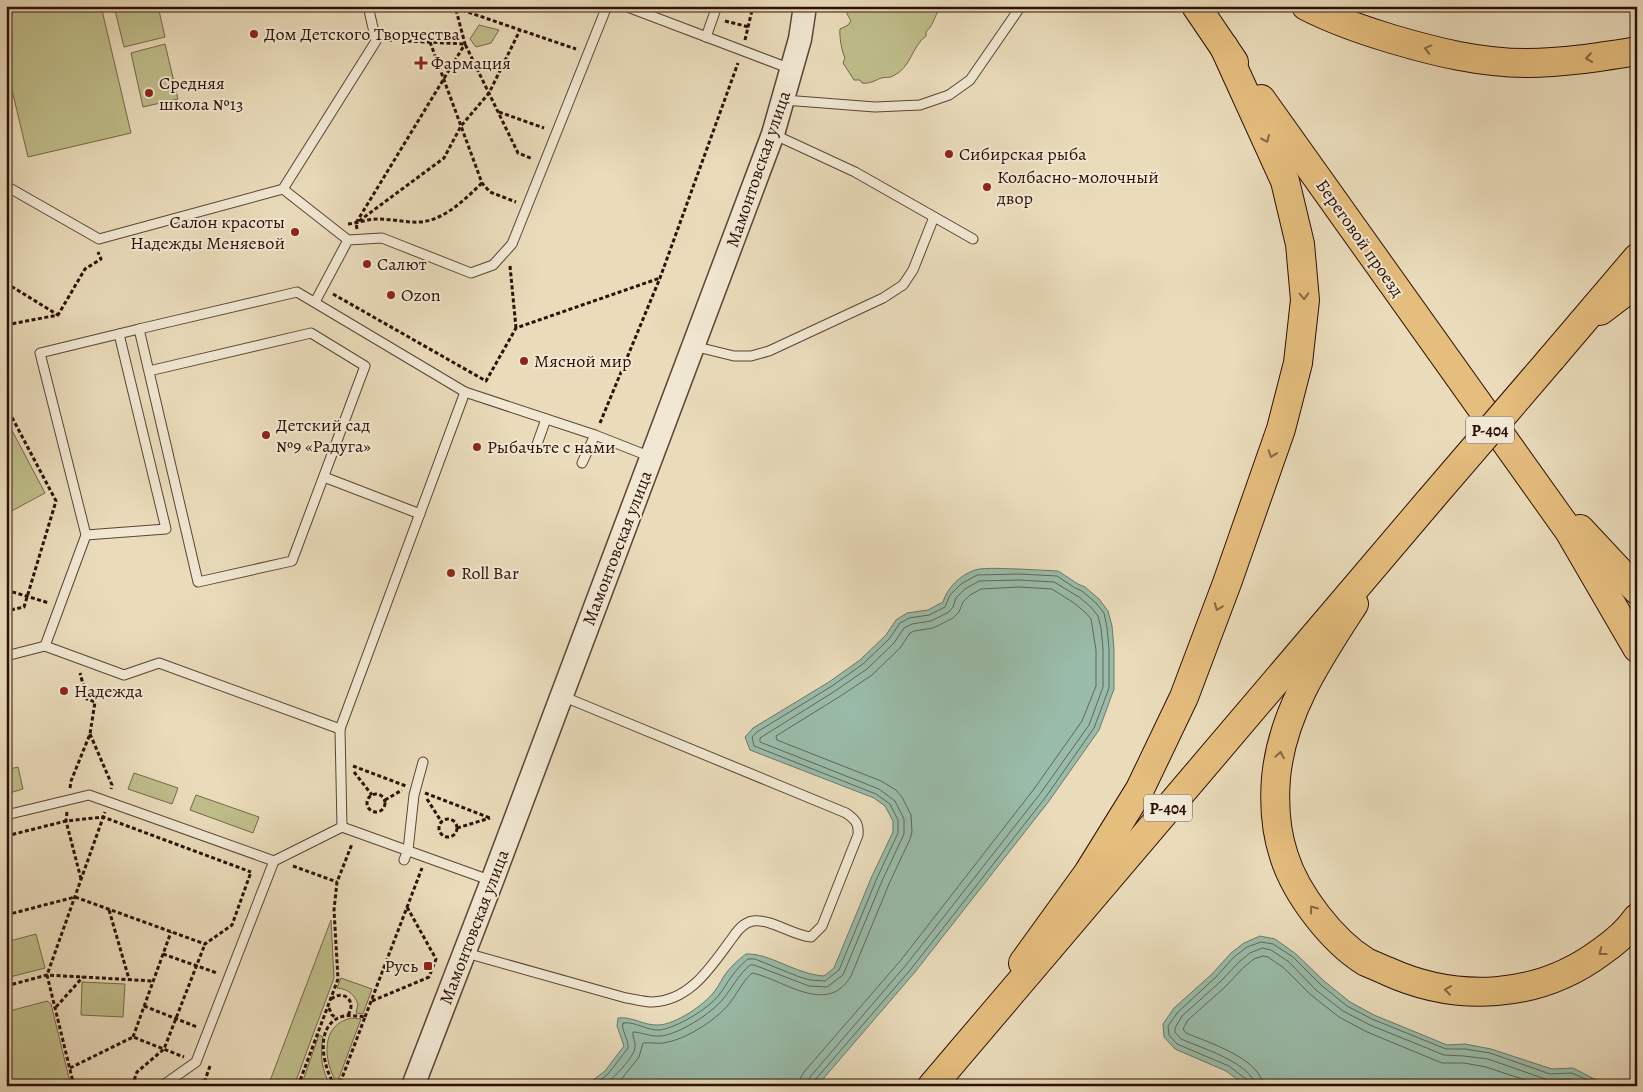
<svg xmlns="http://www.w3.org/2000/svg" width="1643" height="1092" font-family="Alegreya,serif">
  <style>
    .green { fill: #bfbe8b; stroke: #766748 }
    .water { fill: #99bcaa; stroke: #6d7768 }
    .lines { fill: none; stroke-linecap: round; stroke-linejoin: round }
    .shore { stroke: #626658; stroke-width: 1 }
    .service-casing { stroke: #5c4333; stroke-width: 11 }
    .tertiary-casing { stroke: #5c4333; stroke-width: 25 }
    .primary-casing { stroke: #2c1006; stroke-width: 30 }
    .trunk-casing { stroke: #2c1006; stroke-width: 30 }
    .path { stroke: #2c1006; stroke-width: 3; stroke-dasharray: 4 2.5; stroke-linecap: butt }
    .service { stroke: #f1e8d3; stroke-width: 9 }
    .tertiary { stroke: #f1e8d3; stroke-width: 22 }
    .primary { stroke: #e5be7e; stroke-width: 28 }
    .trunk { stroke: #e5be7e; stroke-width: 28 }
    .trunk-bridge-casing { stroke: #2c1006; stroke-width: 30; stroke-linecap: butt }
    .trunk-bridge { stroke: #e5be7e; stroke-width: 28 }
    .oneway { stroke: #886742 }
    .poi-dot { fill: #8f2418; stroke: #f1e8d3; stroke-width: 2 }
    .labels { text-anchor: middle; stroke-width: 4; stroke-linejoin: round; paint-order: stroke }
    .shield { fill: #f1e8d3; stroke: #675144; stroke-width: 1 }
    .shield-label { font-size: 16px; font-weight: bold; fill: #2c1006 }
    .poi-label { font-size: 18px; fill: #2c1006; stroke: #f1e8d3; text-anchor: start }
    .street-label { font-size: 18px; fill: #2c1006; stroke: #f1e8d3 }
  </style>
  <rect width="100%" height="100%" fill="#eadcbb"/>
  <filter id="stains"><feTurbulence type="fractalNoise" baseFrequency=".004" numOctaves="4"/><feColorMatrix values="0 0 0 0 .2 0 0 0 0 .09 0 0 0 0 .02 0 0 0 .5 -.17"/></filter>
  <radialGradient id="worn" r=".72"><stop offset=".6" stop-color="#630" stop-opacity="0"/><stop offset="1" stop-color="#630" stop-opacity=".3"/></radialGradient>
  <g class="green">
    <polygon points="6,6 101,6 131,133 28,157 6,65"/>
    <polygon points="114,6 158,6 165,37 124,47"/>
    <path d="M848,6h88l3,4c-5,7 -6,16 -13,22v4c-14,10 -15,32 -33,40 -3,2 -8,1 -12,2 -7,3 -11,6 -19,5l-2,-3h-6l-11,-17 2,-5c-3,-5 -6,-23 -5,-29l8,-4 3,-4 -4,-7z"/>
    <polygon points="479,25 499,30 491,43 476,47 470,39"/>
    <polygon points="165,44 178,99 143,107 131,53"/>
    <polygon points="6,419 45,493 6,514"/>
    <polygon points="18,767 23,789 6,794 6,770"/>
    <polygon points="134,773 178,788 172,804 128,789"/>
    <polygon points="196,795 259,817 253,833 190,810"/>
    <polygon points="331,920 334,978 294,1086 268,1086"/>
    <polygon points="36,934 45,968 6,978 6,942"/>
    <path d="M341,978l31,11 -9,25 -7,-1 2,-9c-4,-10 -10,-15 -21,-16z"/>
    <polygon points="82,982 125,984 123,1017 81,1015"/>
    <polygon points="47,1001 51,1004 71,1086 6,1086 6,1012"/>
    <path d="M352,1018l9,1 -24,64c-14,-22 -17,-59 15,-65z"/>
    <path d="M319,1035l4,2c-3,18 -2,33 8,49h-30z"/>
  </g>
  <g class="water">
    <path d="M1019,569l39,2 20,13 7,3 14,12 9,12 4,15 2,23v40l-15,41 -50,71 -134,171 -98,114h-232l20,-15 19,-25 -7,-20 1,-8c14,-2 26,8 41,7 17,-1 45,-20 55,-33 4,-5 7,-11 10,-16 6,-9 14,-16 22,-22 24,-1 49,20 78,22l10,-8 38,-92 21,-44v-11l-8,-15 -11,-8 -124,-48 -5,-13 8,-9 76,-46 31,-22 26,-25 10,-15 11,-7 21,-3 15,-8c4,-14 17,-27 32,-32 10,-3 33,-1 44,-1z"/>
    <polygon points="1260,936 1275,939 1296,954 1324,981 1350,1002 1374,1015 1447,1045 1465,1044 1491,1049 1552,1069 1573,1068 1608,1086 1246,1086 1226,1071 1175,1049 1164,1037 1163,1024 1174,1008 1212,974 1231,953 1244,943"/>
  </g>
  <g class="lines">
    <g class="shore">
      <path d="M593,1086l15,-12 20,-26c1,-9 -7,-17 -5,-25 12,-2 24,8 37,7 18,-3 48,-21 59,-35 10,-14 15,-25 29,-36h7l42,17 13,4 15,1 14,-11 38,-92 21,-45v-13l-8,-16 -14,-10 -122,-48 -2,-9 5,-5 75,-46 31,-22 26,-25 11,-16 9,-5 20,-3 16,-8 5,-12 11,-11 16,-9 42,-1 38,2 18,12 7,3 14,12 8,10 3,14 2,22v39l-15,40 -49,70 -134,171 -96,111 -2,6"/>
      <path d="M604,1086c8,-7 29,-27 31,-38 1,-6 -3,-11 -2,-16 8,0 18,5 27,4 18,-1 52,-23 63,-37 10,-12 15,-24 27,-34h4l55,21 18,1 16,-12 39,-94 22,-47v-15l-9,-18 -16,-12 -119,-47v-4l75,-47 32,-22 27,-26 10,-15 8,-4 19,-3 18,-9 4,-5 3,-9 9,-9 14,-8 40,-1 35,2 25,15 12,10 7,9 3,12 2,21v38l-14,38 -49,69 -134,171 -96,112 -3,9"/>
      <path d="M616,1086l23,-29 4,-14c7,-1 13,1 20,0 22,-3 52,-22 66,-39 8,-10 13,-22 23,-31 31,6 75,44 99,3l38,-92 21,-45 2,-7 -1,-17 -9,-18 -6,-7 -15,-9 -104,-41 -1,-4 63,-39 33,-22 28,-27 10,-15 4,-2 19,-3 20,-10 6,-6 4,-10 7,-7 11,-6 38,-2 33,2 22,14 12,10 5,6 5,31v36l-14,35 -48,68 -133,171 -97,112 -4,7v7"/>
      <polyline points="1249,1086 1247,1080 1229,1066 1177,1044 1169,1035 1168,1026 1178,1012 1216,977 1234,957 1247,947 1261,942 1273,944 1293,957 1321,985 1347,1006 1372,1019 1446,1049 1465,1049 1490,1053 1550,1074 1572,1073 1600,1086"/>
      <path d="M1255,1086c-1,-22 -56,-39 -74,-47l-6,-7v-4l7,-12 38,-34 19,-20 11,-9 12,-5 9,2 18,12 27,28 27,21 27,14 74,30 20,1 24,3 60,21 22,-1 15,7"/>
      <path d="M1263,1086c-1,-27 -56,-44 -77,-53l-3,-4 5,-9 37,-33 19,-20 10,-8 9,-3 5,1 16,11 27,27 28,22 28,15 75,31h22l22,4 57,19"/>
    </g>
    <g class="service-casing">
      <g id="service">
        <polyline points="625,6 791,69"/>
        <polyline points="706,37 717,6"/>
        <polyline points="784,100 875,107 920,105 949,95 970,80 1021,6"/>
        <polyline points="773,134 855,172 973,239"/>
        <polyline points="6,186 99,239 283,189 376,41 368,6"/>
        <polyline points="283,189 348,240"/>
        <polyline points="315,302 348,240 382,238 471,273 493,265 512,244 607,6"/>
        <polyline points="139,329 40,353 86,535 45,646 124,675 159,663 340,729"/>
        <polyline points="693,346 734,356 751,356 769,351 883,298 903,285 913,270 934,217"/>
        <polyline points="149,371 311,333 365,366 292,561 198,582 139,329 297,292 465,392"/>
        <polyline points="536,447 546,419"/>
        <polyline points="582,463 595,435"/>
        <polyline points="324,477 420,514"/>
        <polyline points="86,535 166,529 119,334"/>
        <polyline points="6,656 45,646"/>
        <polyline points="6,815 89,795 274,861 342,827 492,881"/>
        <polyline points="342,827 340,729 465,392 595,435 651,457"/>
        <polyline points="404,860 408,850 414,795 423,762"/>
        <path d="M466,953l160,45c8,1 18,4 26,4 39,-1 60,-37 81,-65 4,-6 11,-15 20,-16 19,-2 39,14 58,16l11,-11 36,-91c1,-11 -2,-15 -12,-22l-284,-117"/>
        <polyline points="162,1086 196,1062 274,861"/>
      </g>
    </g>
    <g class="tertiary-casing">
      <polyline id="tertiary" points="413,1086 492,881 773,134 800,39 805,6"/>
    </g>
    <g class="primary-casing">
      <g id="primary">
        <polyline points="1196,6 1234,62"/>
        <path d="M1306,6c27,14 56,24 86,33 44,13 88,24 135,24 37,0 73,-6 110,-12"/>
        <polyline points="1261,99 1569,531 1637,648"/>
        <polyline points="1600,311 1637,283"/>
        <polyline points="1580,529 1637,590"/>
        <path d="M1354,604c-35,54 -72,108 -78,174 -2,25 0,54 8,78 12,38 48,85 82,106 7,3 14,6 21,9 70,32 151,28 214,-19 13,-9 27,-21 36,-34"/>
        <polyline points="1023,963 1088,873 1140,789 1184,697 1227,583 1281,429 1298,363 1305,300 1300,244 1285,181 1224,47"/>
      </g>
    </g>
    <g class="trunk-casing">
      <g id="trunk">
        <polyline points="1551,359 1637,258"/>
        <polyline points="932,1086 1430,500"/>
      </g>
    </g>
    <g class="path">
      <polyline points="456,8 576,49"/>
      <polyline points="725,21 749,27"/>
      <polyline points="388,40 465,44 518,153 533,159"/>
      <polyline points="745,40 753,6"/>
      <polyline points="430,42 482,183 490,192 516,202"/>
      <polyline points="499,112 544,128"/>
      <polyline points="359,221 444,158 461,126 489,93 520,30"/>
      <path d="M348,224c10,-1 20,-5 30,-5 15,0 29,4 43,3 25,-3 44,-23 61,-39"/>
      <polyline points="357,229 356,223 465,44 455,6"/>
      <polyline points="510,266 516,328"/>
      <polyline points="6,283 58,315"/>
      <polyline points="333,294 486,381 516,328 660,278"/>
      <polyline points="6,325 58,315 85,269 101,259 98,252"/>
      <polyline points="6,406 56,501 24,607 6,611"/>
      <polyline points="600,423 660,278 738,63"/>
      <polyline points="6,590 49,603"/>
      <polyline points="90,734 112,785 111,789"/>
      <polyline points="353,766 406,786"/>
      <polyline points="354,772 372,795"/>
      <polyline points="70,788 71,781 90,734 95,702 87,699 80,673"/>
      <polyline points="425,793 490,818"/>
      <circle cx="376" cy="803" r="9"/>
      <polyline points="427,799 441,821"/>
      <polyline points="385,800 402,790"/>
      <polyline points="67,812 66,821 81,879"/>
      <circle cx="448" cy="828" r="9"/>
      <polyline points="457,828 490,818"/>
      <polyline points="6,836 66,821 103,817 251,872"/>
      <polyline points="293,866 337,882"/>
      <polyline points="109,910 129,979"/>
      <polyline points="6,915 75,897 205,944 232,925 251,872"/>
      <polyline points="163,954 217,973"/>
      <polyline points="6,986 47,975 153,981"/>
      <path d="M331,999c13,-10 26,2 17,16"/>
      <polyline points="372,1001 429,977 436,959 407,907"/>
      <polyline points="144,1006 197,1027"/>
      <polyline points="56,1007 83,977"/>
      <polyline points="329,1008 332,1015 337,1018"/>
      <polyline points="365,1017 422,868"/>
      <polyline points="133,1037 171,932"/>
      <polyline points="210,1066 205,1080 219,1086"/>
      <polyline points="70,1068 133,1037 184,1057"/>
      <polyline points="74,1086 47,975 105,812"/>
      <polyline points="132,1086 137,1072 164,1049 205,944"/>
      <polyline points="188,1086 205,1080"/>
      <polyline points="298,1086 338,979 334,910 337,882 352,844"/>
      <path d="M335,1086c-11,-17 -21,-56 3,-68 8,-4 18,-2 27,-1l-26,69"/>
    </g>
    <use href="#service" class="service"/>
    <use href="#tertiary" class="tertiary"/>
    <use href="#primary" class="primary"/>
    <use href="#trunk" class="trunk"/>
    <g class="trunk-bridge-casing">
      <polyline id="trunk-bridge" points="1430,500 1551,359"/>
    </g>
    <use href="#trunk-bridge" class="trunk-bridge"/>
  </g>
  <defs><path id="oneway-chevron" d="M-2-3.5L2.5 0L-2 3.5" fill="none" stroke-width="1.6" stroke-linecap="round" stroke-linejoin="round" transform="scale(1.25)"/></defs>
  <g class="oneway">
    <use href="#oneway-chevron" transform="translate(1428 49) rotate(-165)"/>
    <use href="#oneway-chevron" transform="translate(1589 58) rotate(172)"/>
    <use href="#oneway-chevron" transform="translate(1266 139) rotate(66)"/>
    <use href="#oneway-chevron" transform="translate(1304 296) rotate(88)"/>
    <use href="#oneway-chevron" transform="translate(1272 454) rotate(109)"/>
    <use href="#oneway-chevron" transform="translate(1218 607) rotate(111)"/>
    <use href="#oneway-chevron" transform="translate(1280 755) rotate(-80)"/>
    <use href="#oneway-chevron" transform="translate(1313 909) rotate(-126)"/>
    <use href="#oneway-chevron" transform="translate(1602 952) rotate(143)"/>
    <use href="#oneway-chevron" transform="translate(1448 990) rotate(-172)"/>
  </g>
  <g class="poi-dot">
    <circle cx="254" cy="34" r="5"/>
    <path d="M418.5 55.5h5v5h5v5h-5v5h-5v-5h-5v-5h5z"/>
    <circle cx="149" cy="93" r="5"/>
    <circle cx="949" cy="154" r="5"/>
    <circle cx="987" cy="187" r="5"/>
    <circle cx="295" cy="232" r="5"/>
    <circle cx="367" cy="264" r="5"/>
    <circle cx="391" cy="295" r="5"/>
    <circle cx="524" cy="361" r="5"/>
    <circle cx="266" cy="435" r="5"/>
    <circle cx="477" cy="447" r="5"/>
    <circle cx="451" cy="573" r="5"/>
    <circle cx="64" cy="691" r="5"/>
    <rect x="423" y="961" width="10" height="10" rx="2.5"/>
  </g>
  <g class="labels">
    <g class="shield">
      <rect x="1466" y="416.5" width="48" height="27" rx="4"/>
      <rect x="1144" y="794.5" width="48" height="27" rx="4"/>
    </g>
    <g class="shield-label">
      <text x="1490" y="436">Р-404</text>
      <text x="1168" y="814">Р-404</text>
    </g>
    <g class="poi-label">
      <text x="264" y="40">Дом Детского Творчества</text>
      <text x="431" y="69">Фармация</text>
      <text x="159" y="89">Средняя<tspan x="159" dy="21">школа №13</tspan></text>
      <text x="959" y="160">Сибирская рыба</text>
      <text x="997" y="183">Колбасно-молочный<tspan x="997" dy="21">двор</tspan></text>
      <text x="285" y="228" text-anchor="end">Салон красоты<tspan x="285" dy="21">Надежды Меняевой</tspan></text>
      <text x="377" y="270">Салют</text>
      <text x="401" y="301">Ozon</text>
      <text x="534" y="367">Мясной мир</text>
      <text x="276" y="431">Детский сад<tspan x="276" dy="21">№9 «Радуга»</tspan></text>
      <text x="487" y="453">Рыбачьте с нами</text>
      <text x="461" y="579">Roll Bar</text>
      <text x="74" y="697">Надежда</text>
      <text x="418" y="972" text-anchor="end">Русь</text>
    </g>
    <g class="street-label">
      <text transform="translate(758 169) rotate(-71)" y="6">Мамонтовская улица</text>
      <text transform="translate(1360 238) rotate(55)" y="6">Береговой проезд</text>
      <text transform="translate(617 548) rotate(-69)" y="6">Мамонтовская улица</text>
      <text transform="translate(474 927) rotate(-69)" y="6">Мамонтовская улица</text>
    </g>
  </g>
  <rect width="1643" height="1092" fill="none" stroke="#eadcbb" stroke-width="25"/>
  <rect x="8" y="8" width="1628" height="1077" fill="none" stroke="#2c1006" stroke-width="2.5"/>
  <rect x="12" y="12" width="1618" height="1067" fill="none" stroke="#2c1006"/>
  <rect width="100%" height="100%" filter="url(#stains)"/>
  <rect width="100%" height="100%" fill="url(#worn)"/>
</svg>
